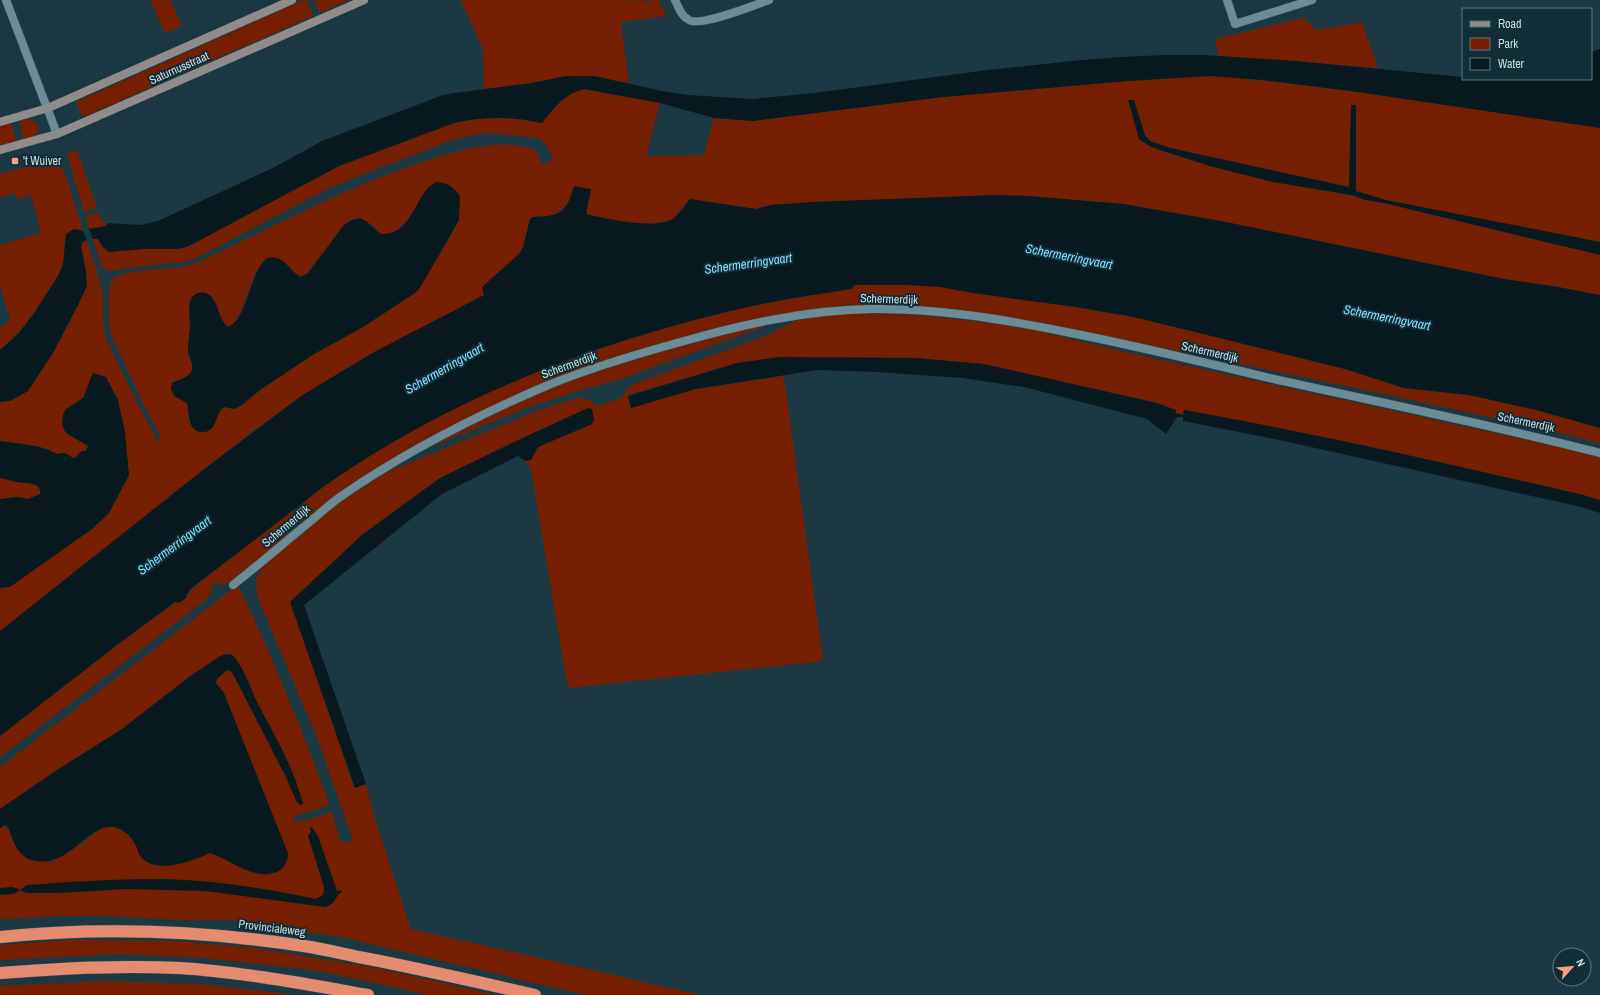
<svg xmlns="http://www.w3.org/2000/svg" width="1600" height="995" font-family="'Archivo Narrow',sans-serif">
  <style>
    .green { fill: #751f00; fill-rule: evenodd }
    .water { fill: #081a20 }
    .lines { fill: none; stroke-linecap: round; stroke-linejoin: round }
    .street-casing { stroke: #3b545c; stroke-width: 9 }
    .secondary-casing { stroke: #3b545c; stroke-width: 9 }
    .highway-casing { stroke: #3b545c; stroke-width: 13 }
    .street { stroke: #6b8b96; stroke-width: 8 }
    .secondary { stroke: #908b8b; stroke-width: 8 }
    .highway { stroke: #e58b70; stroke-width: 12 }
    .poi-dot { fill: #f39f85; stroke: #112e37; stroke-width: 1.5 }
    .labels { text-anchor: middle; stroke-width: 4; stroke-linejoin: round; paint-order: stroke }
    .street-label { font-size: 12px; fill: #ccdde3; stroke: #112e37 }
    .poi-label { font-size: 12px; fill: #ccdde3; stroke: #112e37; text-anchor: start }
    .water-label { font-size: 13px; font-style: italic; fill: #86dffd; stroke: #112e37 }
  </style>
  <rect width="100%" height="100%" fill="#1b3842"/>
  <g class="green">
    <polygon points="150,0 170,0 182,26 165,33"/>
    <polygon points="304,0 306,0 313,16 83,117 76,102"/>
    <polygon points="314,0 349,0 320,13"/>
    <polygon points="461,0 628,0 628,1 644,0 645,3 651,0 659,0 666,16 621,22 629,83 594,76 566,76 532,83 484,89 483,49"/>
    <polygon points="1304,18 1316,30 1362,22 1378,68 1219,56 1215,39"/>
    <path d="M1210,76c131,10 260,33 390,52v114l-214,-42 -31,-9 1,-86h-5l-2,82 -179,-39 -20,-7 -5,-6 -11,-35 2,26 3,13c17,12 32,15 51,21 48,15 97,24 146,33 16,2 32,7 48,10l216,52v40l-42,-8 -54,-8 -283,-58 -98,-17 -94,-8 -33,-1 -184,7 -41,3 -15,4 -66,-10 -17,20 -20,5 -36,-3 -32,-7 -16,-11c-14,14 -18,13 -37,14l-2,2 -7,28 -3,6 -36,42 -141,75 -85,57 -258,204v-43h4l88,-59 17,-16 20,-38 -3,-20 -33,-82 -10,25 -13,8 -8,19 4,8 22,13 -2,5 -13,7 -8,-5 -8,1c-17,-10 -38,-10 -57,-13v-39l10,-1 18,-10 25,-38 29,-56 4,-25 -5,-26 2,-4 4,-2 16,53v31l3,15 25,52 25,48 6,1 -23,-44 -1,-4 -27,-57c-2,-10 -4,-48 1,-55 9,-11 55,-11 69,-13 6,-1 12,-3 18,-5 79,-37 155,-80 239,-105 31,-9 64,-18 96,-8l9,16 10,-5c-3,-8 -7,-20 -16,-22l-46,-5 -18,2 -21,5 -91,35 -34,14 -131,69 -13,4 -32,3 -42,6 -7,-4 -9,-28h5l5,8 6,5 34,-3h34l10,-2 152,-81 115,-43c21,-5 41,-6 63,-4 8,0 16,3 24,4 14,-16 22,-28 43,-34l76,14 -14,53 58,-1 10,-37 39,3 190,-24 185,-16zM429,185l23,49 -37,59 -52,34 -49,27 -54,36 -18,15 -8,4 -10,-2 -5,4 -3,9 -16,12c-14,-7 -10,-15 -13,-29l-13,-7 -2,-13 16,-7 4,-4 1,-7 -5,-11 2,-27 -1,-21 19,-12c9,10 11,27 20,33l5,-2 6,-9 18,-47 27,-7 10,11 7,4 7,-4 5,-9 58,-41 10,11c25,1 36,-31 48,-49z"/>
    <path d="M28,119c8,1 16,11 6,16 -3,2 -7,3 -11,4l-4,-18z"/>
    <polygon points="11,123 16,141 0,145 0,127"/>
    <polygon points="77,150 97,208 84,211 67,154"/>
    <path d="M57,157l9,20 17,54 -9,-2c-2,4 -8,8 -9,13 -3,7 1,16 -3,24 -12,29 -38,64 -62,84v-23l5,-2 5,-6 -10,-33v-41l41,-12 -10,-38 -14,4 -2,-6 -15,5v-24z"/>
    <polygon points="98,213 106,226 89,229 86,216"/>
    <path d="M854,285h54l32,2 33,6 102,14 59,10 211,52 59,19 65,7 67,15 64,18v16l-22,-7 -194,-43 -346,-72 -46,-6 -117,-10 -26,-1 -28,4 -107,20 -84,23 -72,26 -46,19 -59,28 -123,75 -29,23 -12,1 -6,6 1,3 4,-1v2c-12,10 -55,50 -68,52l-3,-5c-7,5 -5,12 -10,18l-207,158v-21l117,-91 59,-43h3l7,-4 4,-7h-1c33,-26 67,-52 100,-77 15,-11 29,-24 44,-34 125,-86 272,-141 419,-174 33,-7 66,-12 99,-17z"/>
    <path d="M844,313l76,2 98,11 115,28 449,98 18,5v43l-17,-5 -224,-51 -175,-34 -1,5 -7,-2 -19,-10 -173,-39 -69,-6 -135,-1 -43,6 -109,32 3,13 65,-19 88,-13 39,285 -254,27 -2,-5 -36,-214 -6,-8 6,-1 7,-13 54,-23 -4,-16 -72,33 -76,37 -77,56 -73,68 65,186 11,-4 8,32 37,113 290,66h-116l-239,-57 -116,-18h-45l-80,-4h-45l-60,3v-24l13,-1 6,-3 -10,-4 -9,1v-60l5,-3 4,4 4,14 35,19 5,-1 17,-9 33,-25h11l16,8 6,9 4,12 31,9 20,-4 18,-8 11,3 4,-163 -8,-10v-4l11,-9 2,-1 3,3 53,103 12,27 6,2 -9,-27 -59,-119 -13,-3 -33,22 -67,52 -68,43 -54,37v-42l238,-182c34,71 64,144 91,218l-1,2 -34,12 2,6 36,-11 9,31 12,-3 -35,-100 -60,-142c-4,-17 -2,-23 8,-37l87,-69 27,-17 157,-64 24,-8 19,-5 11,2 5,6 26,-8 3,-6 6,-7 137,-50 24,-13 20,-5z"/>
    <path d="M763,326h3l-149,54 -36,10 -55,18 -107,44c54,-30 108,-56 165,-77 58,-22 118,-36 179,-49z"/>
    <polygon points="0,478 17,482 34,484 39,487 40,494 28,499 17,497 0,499"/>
    <polygon points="69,940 172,941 246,947 367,966 496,995 428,995 339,975 306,969 205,958 118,954 0,960 0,945"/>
    <polygon points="105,981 200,984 296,995 0,995 0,986"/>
  </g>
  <g class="water">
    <path d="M1600,49v79l-249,-37 -88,-11 -53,-4 -82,5 -185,16 -190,24 -39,-3 -54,-15 -76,-14c-21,6 -29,18 -42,34 -9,-1 -17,-4 -25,-4 -22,-2 -42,-1 -63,4l-115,43 -152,81 -10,2h-34l-34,3 -6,-5 -5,-8h-5l-4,-10 17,-3 2,-3 32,2 18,-4 115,-53 49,-27 121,-46 12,-2 77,-10 34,-7h28l68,15 26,4 64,4 62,-6 174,-23 94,-10 38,-3 45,-2h39l92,6 167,16v2h128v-27z"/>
    <polygon points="1128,100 1134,100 1145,135 1150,141 1170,148 1349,187 1351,105 1356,105 1356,191 1386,200 1600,242 1600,255 1384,203 1365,200 1352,195 1273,182 1210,166 1151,147 1139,139"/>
    <path d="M436,182c13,1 16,4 24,14l-1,24 -39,68 -5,5 -52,34 -49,27 -54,36 -18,15 -8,4 -10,-2c-8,6 -6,14 -12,21 -2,2 -5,4 -8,4 -17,1 -14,-18 -17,-29l-13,-7 -3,-7 1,-6c6,-3 18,-6 20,-13 2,-7 -4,-13 -4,-20 0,-7 1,-14 2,-22 1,-10 -6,-32 9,-35 2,-1 6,-1 9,1 12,7 9,25 20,33 20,-8 21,-54 39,-69 19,-3 20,12 34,19l7,-4 35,-47c20,-16 23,-3 38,8 33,1 33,-41 55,-52z"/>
    <path d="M574,186l17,3 -5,25c18,4 72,17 88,4 6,-5 11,-13 16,-19l66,10 15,-4 41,-3 184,-7 33,1 94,8 98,17 283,58 54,8 42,8v133l-64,-18 -67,-15 -65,-7 -59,-19 -211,-52 -59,-10 -102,-14 -33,-6 -32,-2h-53l-4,4c-33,5 -66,10 -99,17 -148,33 -293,88 -419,174 -14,9 -27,21 -41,31 -34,27 -69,53 -103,79l1,1 -4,4v3l-7,5 -4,-1 -58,43 -117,91v-105l203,-161 98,-74 73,-44 110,-57 -2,-8 38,-34 3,-6 7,-28 2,-2c28,-1 34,-3 42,-31z"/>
    <polygon points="74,229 83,231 87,240 83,242 81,246 86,272 87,286 82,297 53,353 28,391 10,401 0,402 0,350 18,334 34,313 58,276 63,265 66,234"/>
    <path d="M780,357l135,1 69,6 173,39 19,7v3l7,2 1,-5c134,24 267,54 399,85l17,5v13l-23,-7 -293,-65 -101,-20v-4h-6l-11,17 -19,-15 -123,-32 -62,-9 -85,-6 -60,-2 -121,19 -65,19 -3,-12 109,-33z"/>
    <path d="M93,373l13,4 12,23 7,32 4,43 -20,38 -17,16 -82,58 -10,1v-89l17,-2 11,2 12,-5c2,-13 -15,-10 -23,-12 -6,-1 -11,-3 -17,-4v-37c19,3 40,3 57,13l8,-1 8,5 4,-1c2,-5 4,-6 9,-6l2,-5 -22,-13 -4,-8 1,-11 3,-5 17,-11z"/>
    <polygon points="588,408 592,409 594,419 592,424 538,447 531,460 525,461 518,456 442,494 304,605 366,784 355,788 290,602 363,534 440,478 516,441"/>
    <path d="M231,654c11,9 19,32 25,46 17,33 38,67 47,104l-3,1 -3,-3 -12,-27 -53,-103 -5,-2 -10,9 -1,4 8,10 64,160c0,19 -17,24 -33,20 -15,-4 -30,-15 -45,-20 -17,8 -54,22 -69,4 -3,-3 -3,-8 -5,-11 -4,-9 -12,-17 -22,-19 -26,-4 -44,40 -78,34 -4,-1 -8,-1 -11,-4 -13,-10 -11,-20 -18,-31l-2,-1 -5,3v-19l54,-37 68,-43 67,-52 33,-22z"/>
    <path d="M312,827l6,9 19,55 4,-1 1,2c-8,4 -5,12 -17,15l-119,-16 -80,-2 -66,4h-32l-7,-2v-2l6,-4c42,-3 85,-6 128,-6 54,0 108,9 160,20l7,-3 2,-4v-5l-16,-51 3,-4 -1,-4z"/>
    <polygon points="12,887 19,889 20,891 13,894 0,895 0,888"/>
  </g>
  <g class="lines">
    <g class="street-casing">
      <g id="street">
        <polyline points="6,0 57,134"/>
        <path d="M675,0c4,8 6,16 14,20 11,7 66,-15 80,-20"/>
        <polyline points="1227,0 1235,24 1312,0"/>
        <path d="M233,585c23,-18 45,-37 68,-56 13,-10 25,-22 39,-32 62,-43 130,-78 199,-108 44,-19 91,-33 138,-46 63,-18 128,-33 194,-34 65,-1 131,10 195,23 67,13 133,29 199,45 112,25 224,47 335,76"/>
      </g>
    </g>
    <g class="secondary-casing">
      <g id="secondary">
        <polyline points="0,122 48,108 292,0"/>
        <polyline points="0,150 57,134 364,0"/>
      </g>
    </g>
    <g class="highway-casing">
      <g id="highway">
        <path d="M0,937c100,-10 205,-6 304,9 20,3 40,8 60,12 57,11 114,24 171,37"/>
        <path d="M0,973c60,-5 119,-8 179,-5 63,4 126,16 189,27"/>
      </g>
    </g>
    <use href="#street" class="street"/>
    <use href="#secondary" class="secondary"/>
    <use href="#highway" class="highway"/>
  </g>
  <rect class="poi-dot" x="11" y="157" width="8" height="8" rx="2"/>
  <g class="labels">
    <g class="street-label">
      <text transform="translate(179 68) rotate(-24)" y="4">Saturnusstraat</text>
      <text transform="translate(889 299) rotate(2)" y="4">Schermerdijk</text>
      <text transform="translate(1210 352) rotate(13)" y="4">Schermerdijk</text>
      <text transform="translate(569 365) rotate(-20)" y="4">Schermerdijk</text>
      <text transform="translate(1526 422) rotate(12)" y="4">Schermerdijk</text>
      <text transform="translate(286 526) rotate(-40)" y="4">Schermerdijk</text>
      <text transform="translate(272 928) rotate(7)" y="4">Provincialeweg</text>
    </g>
    <g class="poi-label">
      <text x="23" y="165">'t Wuiver</text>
    </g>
    <g class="water-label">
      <text transform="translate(1069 256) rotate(11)" y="5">Schermerringvaart</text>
      <text transform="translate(748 263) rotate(-8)" y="5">Schermerringvaart</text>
      <text transform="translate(1387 317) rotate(11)" y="5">Schermerringvaart</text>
      <text transform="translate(444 368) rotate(-30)" y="5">Schermerringvaart</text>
      <text transform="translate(174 545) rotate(-37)" y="5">Schermerringvaart</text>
    </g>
  </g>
  <rect x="1462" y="8" width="130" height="72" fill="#112e37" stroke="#5c747c"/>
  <rect x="1470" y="21" width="20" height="6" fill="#908b8b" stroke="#5c747c"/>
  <text x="1498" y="28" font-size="12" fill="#ccdde3">Road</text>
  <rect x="1470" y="38" width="20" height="12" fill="#751f00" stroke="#5c747c"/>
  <text x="1498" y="48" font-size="12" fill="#ccdde3">Park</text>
  <rect x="1470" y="58" width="20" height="12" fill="#081a20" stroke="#5c747c"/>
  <text x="1498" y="68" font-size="12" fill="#ccdde3">Water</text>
  <g transform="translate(1572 967) rotate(63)"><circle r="19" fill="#112e37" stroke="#5c747c"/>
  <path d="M0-3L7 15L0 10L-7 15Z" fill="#f39f85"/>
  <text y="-6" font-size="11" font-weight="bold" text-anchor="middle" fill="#ccdde3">N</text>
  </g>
</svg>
